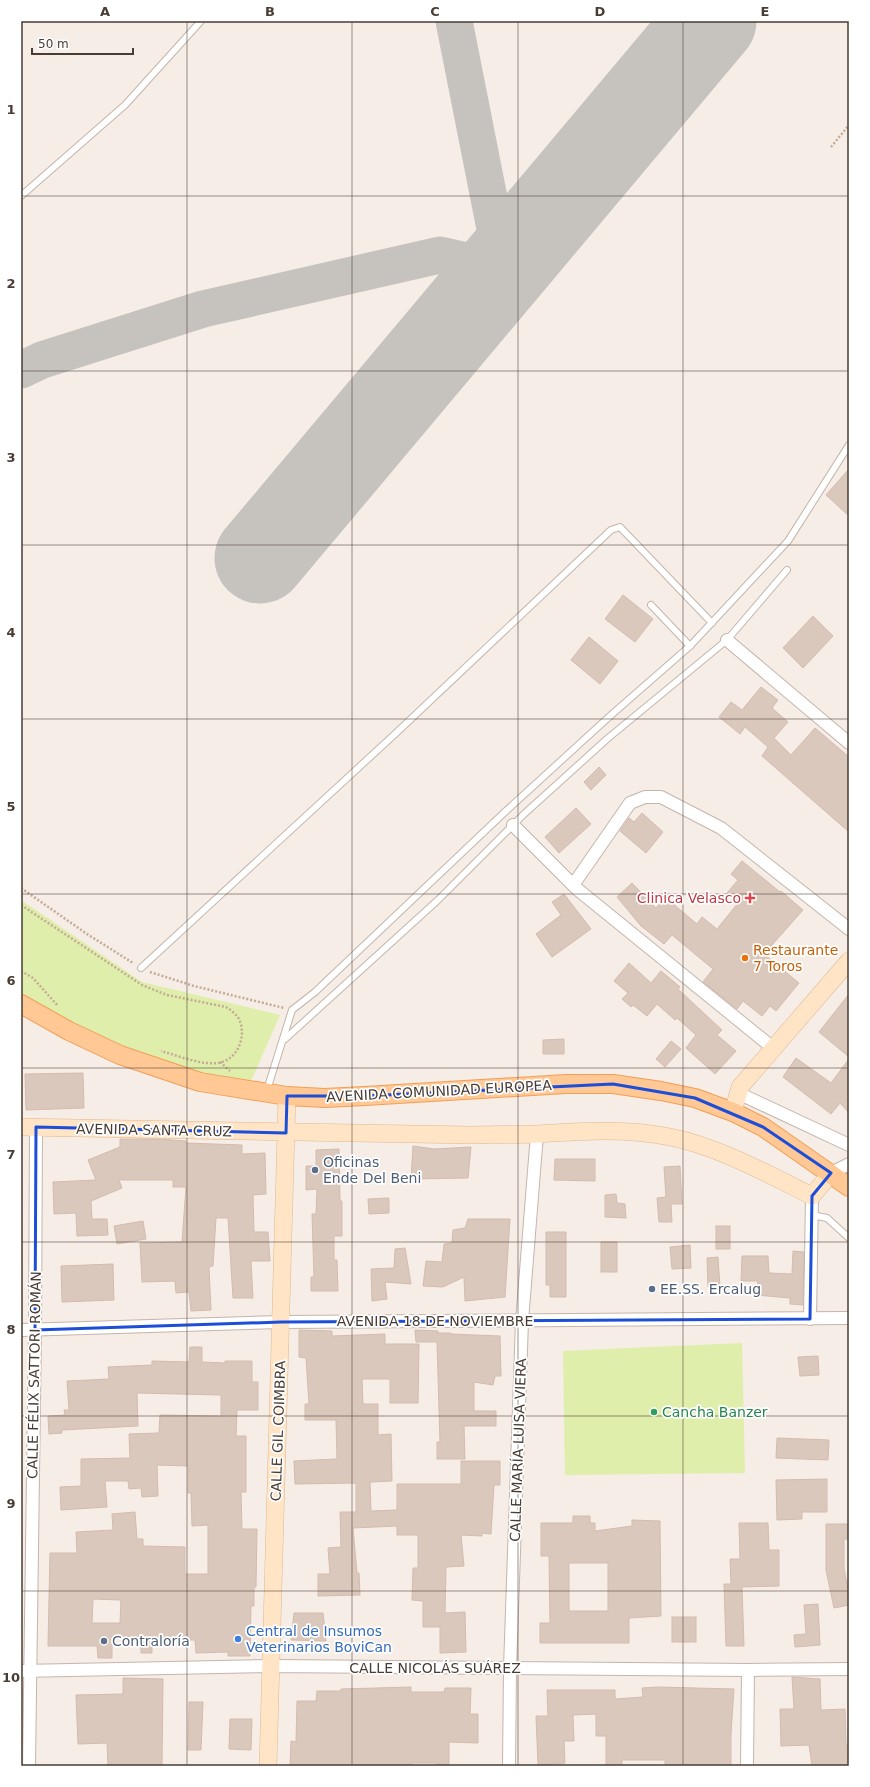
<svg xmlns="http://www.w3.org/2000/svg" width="870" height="1787" font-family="'DejaVu Sans',sans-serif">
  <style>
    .green { fill: #dfeeaa }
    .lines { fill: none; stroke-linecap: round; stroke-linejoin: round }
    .taxiway { stroke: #c6c2be; stroke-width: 37 }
    .runway { stroke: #c6c2be; stroke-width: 91 }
    .building { fill: #dbc8bd; stroke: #d4bbad; fill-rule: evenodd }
    .lane-casing { stroke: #c5b5ab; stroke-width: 8 }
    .street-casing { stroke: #c5b5ab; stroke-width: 14 }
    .secondary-casing { stroke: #deb893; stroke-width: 18 }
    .primary-casing { stroke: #f19f58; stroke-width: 20 }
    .path { stroke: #c5aa97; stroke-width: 2.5; stroke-dasharray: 2 2; stroke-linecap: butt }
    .lane { stroke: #fff; stroke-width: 6 }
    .street { stroke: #fff; stroke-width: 12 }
    .secondary { stroke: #ffe4c6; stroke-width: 17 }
    .primary { stroke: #ffc895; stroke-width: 18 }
    .marked { fill: none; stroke: #1d4ed8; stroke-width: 3; stroke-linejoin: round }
    .grid { fill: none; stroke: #493c34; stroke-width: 1; stroke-opacity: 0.55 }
    .health-dot { fill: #e0444e; stroke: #fff; stroke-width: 1.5 }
    .food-dot { fill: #e8710a; stroke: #fff; stroke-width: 1.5 }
    .service-dot { fill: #5c6f8a; stroke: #fff; stroke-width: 1.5 }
    .leisure-dot { fill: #2e9e5b; stroke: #fff; stroke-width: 1.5 }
    .shop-dot { fill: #3f7fe0; stroke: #fff; stroke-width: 1.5 }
    .labels { text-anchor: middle; stroke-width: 3.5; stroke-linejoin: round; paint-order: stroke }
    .health-label { font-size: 14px; fill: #be3a42; stroke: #fff; text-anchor: end }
    .food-label { font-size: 14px; fill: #c56008; stroke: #fff; text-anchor: start }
    .street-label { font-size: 14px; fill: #493c34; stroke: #fff }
    .service-label { font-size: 14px; fill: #4e5e75; stroke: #fff; text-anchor: start }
    .leisure-label { font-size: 14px; fill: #27864d; stroke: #fff; text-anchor: start }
    .shop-label { font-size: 14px; fill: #366cbe; stroke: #fff; text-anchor: start }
    .neatline { fill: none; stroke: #493c34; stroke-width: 1.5 }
    .grid-label { font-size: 13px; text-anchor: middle; font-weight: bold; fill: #493c34 }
  </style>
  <rect width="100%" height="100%" fill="#f5ede6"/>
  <g class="green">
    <polygon points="21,900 142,982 280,1015 251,1081 202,1076 119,1048 23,997 21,995"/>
    <polygon points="742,1343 745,1473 565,1475 563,1351"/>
  </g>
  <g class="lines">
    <polyline class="taxiway" points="21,370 42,360 203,309 440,255 503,269 454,21"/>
    <polyline class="runway" points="260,558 711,21"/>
  </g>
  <g class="building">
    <polygon points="849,469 849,516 826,495"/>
    <polygon points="623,595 653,619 635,642 605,619"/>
    <polygon points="813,616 833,636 803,668 783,648"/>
    <polygon points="589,637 618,661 600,684 571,660"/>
    <polygon points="761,687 778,700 772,708 788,722 774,738 791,755 815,728 849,757 849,832 762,756 768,747 745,727 740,734 719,717 731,702 742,710"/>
    <polygon points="599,767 606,775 591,790 584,782"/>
    <polygon points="576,808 591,824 559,853 545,837"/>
    <polygon points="642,813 663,832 646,853 620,831 629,818 634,822"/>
    <polygon points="742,861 780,892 781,891 803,910 764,954 799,983 776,1011 770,1006 762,1016 743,1001 737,1009 703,982 713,969 672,935 664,944 641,926 617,897 632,883 656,908 665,897 697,924 702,917 717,929 738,903 727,893 738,880 731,874"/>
    <polygon points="564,894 591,929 552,957 536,934 561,915 552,902"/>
    <polygon points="629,963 651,983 661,971 680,987 678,989 722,1030 717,1035 736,1051 715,1074 686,1048 696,1035 677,1018 675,1020 657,1004 647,1016 633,1005 631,1007 622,999 628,993 614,981"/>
    <polygon points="849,994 849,1057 819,1032"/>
    <polygon points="564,1039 564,1054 543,1054 543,1040"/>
    <polygon points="671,1041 681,1049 665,1067 656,1059"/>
    <polygon points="796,1058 831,1083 849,1059 849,1113 840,1103 831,1114 783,1077"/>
    <polygon points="83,1073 84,1108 26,1110 25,1074"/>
    <polygon points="120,1139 158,1139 186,1141 186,1143 242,1145 242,1154 265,1153 266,1194 253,1195 254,1232 268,1232 270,1261 251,1261 253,1298 233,1298 228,1218 216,1218 213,1266 209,1267 211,1310 191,1311 189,1292 176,1293 175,1281 142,1282 140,1243 182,1242 186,1187 173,1187 173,1180 119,1180 122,1188 91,1201 92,1219 107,1219 108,1235 77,1236 76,1213 54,1214 53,1182 96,1180 88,1160 120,1147"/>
    <polygon points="413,1146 434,1149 471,1147 468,1178 411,1179"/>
    <polygon points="339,1149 340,1201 342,1201 342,1236 334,1236 334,1260 337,1260 338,1291 311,1291 311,1277 314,1277 312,1214 316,1214 317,1189 306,1190 306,1166 316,1166 316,1150"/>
    <polygon points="555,1159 595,1159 595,1181 554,1180"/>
    <polygon points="680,1166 682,1204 671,1204 672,1222 659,1222 657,1198 666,1197 664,1167"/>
    <polygon points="616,1194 617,1203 625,1204 626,1218 605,1217 605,1195"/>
    <polygon points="389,1198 389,1213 369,1214 368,1199"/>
    <polygon points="468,1219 510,1219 505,1297 465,1301 464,1277 443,1287 423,1286 426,1261 442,1262 444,1244 452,1243 453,1230 465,1228"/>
    <polygon points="143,1221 146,1239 117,1244 114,1226"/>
    <rect x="716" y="1226" width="14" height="23"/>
    <polygon points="546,1232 566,1232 566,1297 550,1297 550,1285 546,1285"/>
    <rect x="601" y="1242" width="16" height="30"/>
    <polygon points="690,1245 691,1268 672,1269 670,1247"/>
    <polygon points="405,1248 411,1284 385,1282 387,1299 372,1301 371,1269 394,1268 395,1249"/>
    <polygon points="793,1251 804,1252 803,1305 790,1304 790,1298 756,1295 758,1281 741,1281 742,1256 768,1256 769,1273 792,1274"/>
    <polygon points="718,1257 720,1287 708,1287 707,1258"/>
    <polygon points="113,1264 114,1300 62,1302 61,1266"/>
    <polygon points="299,1330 332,1331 332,1336 385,1334 385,1344 419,1344 418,1403 390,1403 390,1379 362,1379 363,1404 378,1404 378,1435 391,1434 392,1481 370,1482 371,1511 397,1510 397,1484 461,1484 461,1461 500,1461 500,1485 494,1485 491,1534 482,1533 482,1536 461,1535 464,1566 446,1567 445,1613 465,1612 466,1652 440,1653 440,1627 423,1627 423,1601 412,1600 413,1568 418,1568 418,1535 397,1535 397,1526 353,1528 357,1573 359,1573 360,1595 318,1596 318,1574 330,1574 328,1548 341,1547 340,1512 356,1512 356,1483 295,1484 294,1461 337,1459 336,1420 305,1420 305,1404 309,1404 306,1358 299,1357"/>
    <polygon points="415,1330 438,1331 438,1333 451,1333 451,1334 500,1336 501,1376 495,1376 493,1385 474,1382 474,1411 496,1411 496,1426 464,1426 465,1459 437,1459 437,1442 440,1442 437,1342 416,1342"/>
    <path d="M190,1347h12v15l23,1v-2h27v21h6v28h-21l-1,26h10v56h-5l1,37h15l-1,58h-2v19h-3l-1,50h-22v-4l-32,1 -1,-13h-43v13h-11v-16l-29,-1v22h-14l-1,-12h-49l2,-93h27l-1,-21 37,-2 -1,-16 23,-2 2,27h6v7l42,1v27h23v-49l-16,1 -1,-33h-3v-27l-31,-1 1,31 -16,1 -1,-9 -12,1 -1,-8h-23l2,26 -46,3 -1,-23 21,-1v-27l49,-1 -1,-24 30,-1 1,-18 61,1v-21l-84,-2 1,33 -76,4v3l-13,1 -1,-18 17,-1 -1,-5h5l-2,-29 42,-2 -1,-12 44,-2v-4l37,1zM93,1599l28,1 -1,23h-28z"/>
    <polygon points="818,1356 819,1375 800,1376 798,1357"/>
    <polygon points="777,1438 829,1440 828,1460 776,1458"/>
    <polygon points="827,1479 827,1512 802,1512 802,1519 777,1520 776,1480"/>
    <path d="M573,1516h17v7h5v8l37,-5v-6l28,1 1,95 -32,2v25h-89v-20h10l-1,-67h-8v-33h32zM569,1563h39v48h-39z"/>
    <polygon points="739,1523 768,1523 769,1550 779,1550 779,1586 742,1587 744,1646 726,1646 724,1584 731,1584 730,1559 740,1559"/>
    <polygon points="826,1524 849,1524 849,1539 844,1539 844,1569 849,1594 849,1605 834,1608 826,1570"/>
    <polygon points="818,1604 820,1645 795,1647 794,1635 806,1634 804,1605"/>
    <polygon points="294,1613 323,1613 326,1641 291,1640"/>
    <rect x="672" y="1617" width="24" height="25"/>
    <polygon points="792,1677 820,1679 821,1710 845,1709 846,1745 849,1745 849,1766 812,1766 809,1745 781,1746 780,1709 794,1709"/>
    <polygon points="123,1678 163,1679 162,1766 108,1766 107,1743 78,1744 76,1695 123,1694"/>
    <polygon points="411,1687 411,1692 444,1692 445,1688 471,1688 470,1714 478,1714 478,1743 449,1742 449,1766 437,1766 437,1763 412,1763 411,1766 290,1766 291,1741 296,1742 297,1701 316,1701 317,1691 341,1691 341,1689"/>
    <polygon points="658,1687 734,1689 731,1734 731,1766 665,1766 665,1760 622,1760 622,1766 606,1766 606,1736 596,1736 596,1714 573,1715 574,1741 564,1741 565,1763 538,1765 536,1716 548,1716 547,1690 615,1690 615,1699 643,1697 642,1688"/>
    <polygon points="189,1702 203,1702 201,1750 188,1750"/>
    <polygon points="230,1719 252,1719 251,1750 229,1749"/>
  </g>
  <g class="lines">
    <g class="lane-casing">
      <g id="lane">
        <polyline points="21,196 125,105 201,21"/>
        <polyline points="651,605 690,646"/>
        <polyline points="141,968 395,734 611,530 620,527 712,623"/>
        <polyline points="285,1039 438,900 523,815 607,739 727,640 787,570"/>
        <polyline points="267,1090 292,1010 315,992 507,810 610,716 690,646 788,541 849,445"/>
        <polyline points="812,1215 827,1218 849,1238"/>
      </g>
    </g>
    <g class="street-casing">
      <g id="street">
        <polyline points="727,640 849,743"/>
        <polyline points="513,825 577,889 773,1048"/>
        <polyline points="573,885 630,803 645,797 661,797 721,828 849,929"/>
        <polyline points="738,1093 849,1145"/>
        <polyline points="831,1173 849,1164"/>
        <polyline points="810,1319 812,1196"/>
        <polyline points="21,1330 281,1322 849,1318"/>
        <polyline points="21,1671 271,1666 748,1670 849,1669"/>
        <polyline points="29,1766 35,1330 36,1127"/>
        <polyline points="509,1766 510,1668 522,1321 537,1134"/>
        <polyline points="747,1766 748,1670"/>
      </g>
    </g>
    <g class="secondary-casing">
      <g id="secondary">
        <polyline points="733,1112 740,1087 849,961"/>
        <path d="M21,1127l450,8c22,-1 44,0 66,-1 45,-3 89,-6 133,3 47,9 100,38 142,59l19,-23"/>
        <polyline points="268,1766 287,1096"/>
      </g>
    </g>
    <g class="primary-casing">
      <polyline id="primary" points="21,1004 69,1031 120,1055 200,1082 287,1096 325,1098 365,1096 566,1084 613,1084 661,1091 695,1098 733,1112 763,1127 849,1187"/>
    </g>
    <g class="path">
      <polyline points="831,147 849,125"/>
      <polyline points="21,888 87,934 133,963"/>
      <path d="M21,905l121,80 25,10 59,12c5,3 10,7 13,12 8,17 -1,41 -21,44 -18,2 -39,-7 -57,-12"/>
      <polyline points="21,971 33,978 58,1006"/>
      <polyline points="150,972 194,986 284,1008"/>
      <polyline points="220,1062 230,1071"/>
    </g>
    <use href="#lane" class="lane"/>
    <use href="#street" class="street"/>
    <use href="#secondary" class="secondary"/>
    <use href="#primary" class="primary"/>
  </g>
  <path class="marked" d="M613,1084l82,14 68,29 68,46 -19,23 -2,123 -529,3 -246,8 1,-203 250,6 1,-37h78z"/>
  <path class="grid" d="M187,21v1745M352,21v1745M518,21v1745M683,21v1745M21,196h828M21,371h828M21,545h828M21,719h828M21,894h828M21,1068h828M21,1242h828M21,1416h828M21,1591h828"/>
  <path class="health-dot" d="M748 892h4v4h4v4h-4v4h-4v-4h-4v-4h4z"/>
  <circle class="food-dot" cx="745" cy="958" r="4"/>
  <g class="service-dot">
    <circle cx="315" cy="1170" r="4"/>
    <circle cx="652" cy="1289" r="4"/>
    <circle cx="104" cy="1641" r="4"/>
  </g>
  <circle class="leisure-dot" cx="654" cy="1412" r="4"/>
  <circle class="shop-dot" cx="238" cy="1639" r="4"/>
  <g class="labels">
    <g class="health-label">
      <text x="741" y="903">Clinica Velasco</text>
    </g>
    <g class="food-label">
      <text x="753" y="955">Restaurante<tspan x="753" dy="16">7 Toros</tspan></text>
    </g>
    <g class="street-label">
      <text transform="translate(439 1091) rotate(-3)" y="5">AVENIDA COMUNIDAD EUROPEA</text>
      <text transform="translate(154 1130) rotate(1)" y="5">AVENIDA SANTA CRUZ</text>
      <text x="435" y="1326">AVENIDA 18 DE NOVIEMBRE</text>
      <text transform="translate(34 1375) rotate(-89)" y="5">CALLE FÉLIX SATTORI ROMÁN</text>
      <text transform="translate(278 1431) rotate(-88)" y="5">CALLE GIL COIMBRA</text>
      <text transform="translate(518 1450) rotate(-88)" y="5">CALLE MARÍA LUISA VIERA</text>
      <text x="435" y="1673">CALLE NICOLÁS SUÁREZ</text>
    </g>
    <g class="service-label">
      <text x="323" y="1167">Oficinas<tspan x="323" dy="16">Ende Del Beni</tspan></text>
      <text x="660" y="1294">EE.SS. Ercalug</text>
      <text x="112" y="1646">Contraloría</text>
    </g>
    <g class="leisure-label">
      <text x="662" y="1417">Cancha Banzer</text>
    </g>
    <g class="shop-label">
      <text x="246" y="1636">Central de Insumos<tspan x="246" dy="16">Veterinarios BoviCan</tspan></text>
    </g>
  </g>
  <rect width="870" height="1787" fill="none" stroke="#ffffff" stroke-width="44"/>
  <path d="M32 48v6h101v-6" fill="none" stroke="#493c34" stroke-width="2"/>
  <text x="38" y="48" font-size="12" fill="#493c34" stroke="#ffffff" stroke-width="3" paint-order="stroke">50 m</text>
  <rect x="22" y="22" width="826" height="1743" class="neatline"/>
  <g class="grid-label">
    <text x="105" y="16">A</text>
    <text x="270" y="16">B</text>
    <text x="435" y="16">C</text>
    <text x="600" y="16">D</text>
    <text x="765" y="16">E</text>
    <text x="11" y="114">1</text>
    <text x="11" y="288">2</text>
    <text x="11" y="462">3</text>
    <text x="11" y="637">4</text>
    <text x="11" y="811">5</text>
    <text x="11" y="985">6</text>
    <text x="11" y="1159">7</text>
    <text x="11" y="1334">8</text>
    <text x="11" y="1508">9</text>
    <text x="11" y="1682">10</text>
  </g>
</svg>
